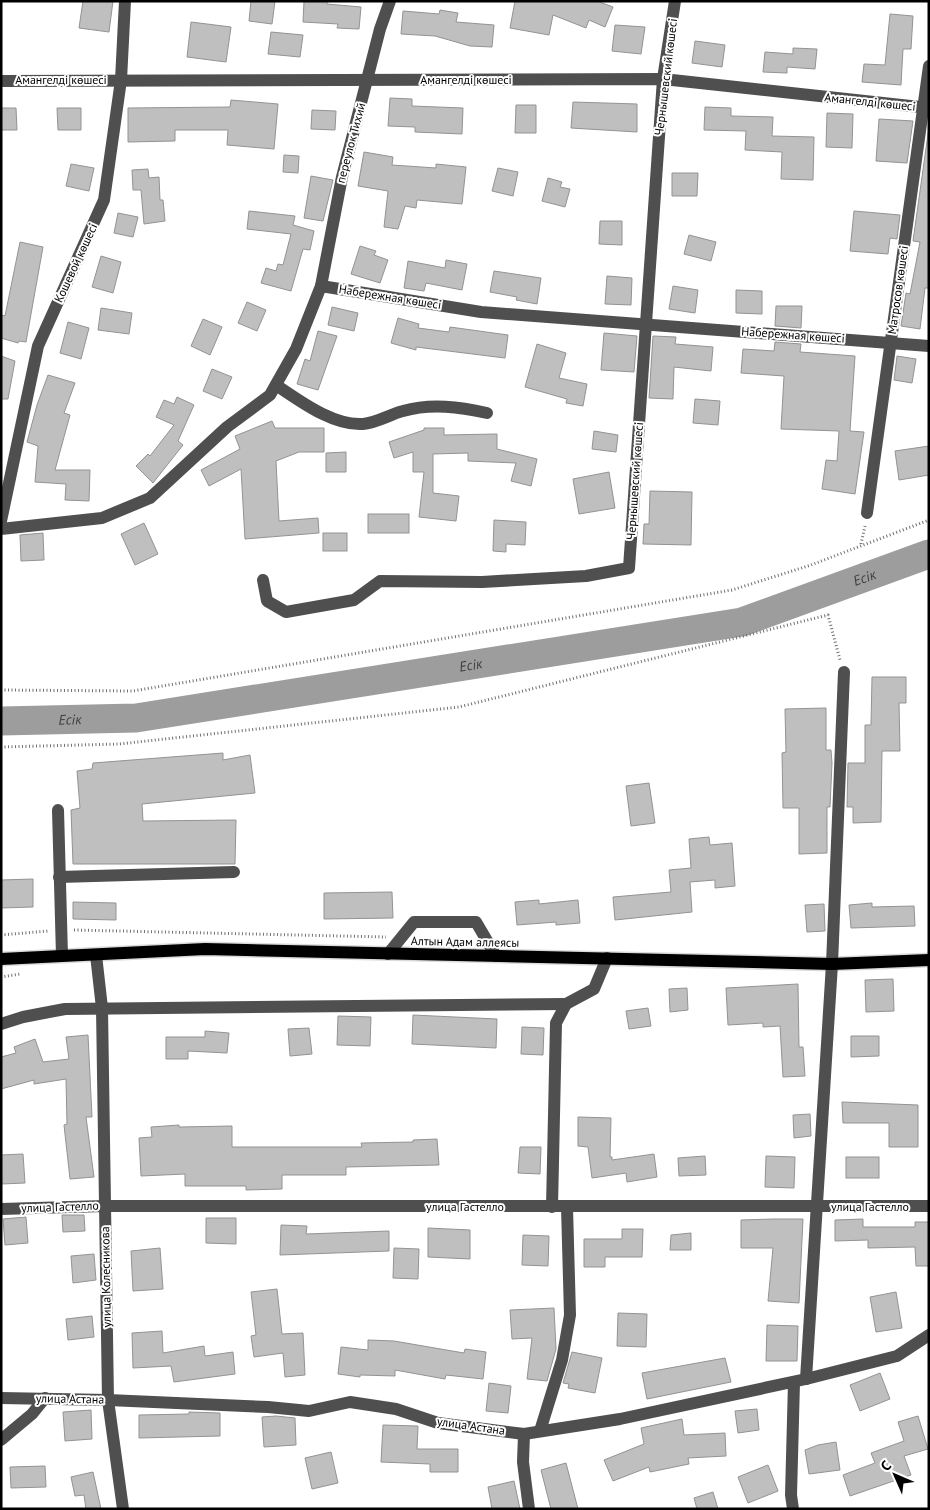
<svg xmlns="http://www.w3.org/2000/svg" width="930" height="1510" font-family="'PT Sans',sans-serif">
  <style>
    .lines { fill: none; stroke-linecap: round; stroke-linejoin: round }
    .river { stroke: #9d9d9d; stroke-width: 29 }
    .building { fill: #bfbfbf; stroke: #939393 }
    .major-casing { stroke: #dbdbdb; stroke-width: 15 }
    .path { stroke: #717171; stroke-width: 3; stroke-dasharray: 1 2.5; stroke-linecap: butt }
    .minor { stroke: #4f4f4f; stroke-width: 12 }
    .major { stroke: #000; stroke-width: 12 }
    .labels { text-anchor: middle; stroke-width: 4; stroke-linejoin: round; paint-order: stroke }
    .street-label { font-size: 12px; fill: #000; stroke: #fff }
    .water-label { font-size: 14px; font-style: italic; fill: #3e3e3e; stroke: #fff }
  </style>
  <rect width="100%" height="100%" fill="#fff"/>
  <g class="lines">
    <path class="river" id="s1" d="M1,721l135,-3 606,-96 187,-68"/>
  </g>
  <g class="building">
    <polygon points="83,1 113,1 109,32 79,28"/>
    <polygon points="251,1 275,1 272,24 249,21"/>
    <polygon points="304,1 327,1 327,4 361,7 359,29 337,28 338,24 303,22"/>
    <polygon points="515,1 597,1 613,7 605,27 589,20 586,28 553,15 549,35 510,28"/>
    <polygon points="440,10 458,13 456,22 494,25 492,47 470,46 435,36 401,34 403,11 439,14"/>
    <polygon points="890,14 913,16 911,49 903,49 901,85 862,82 864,64 885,65"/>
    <polygon points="191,22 231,27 226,62 187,57"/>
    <polygon points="615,25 645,27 641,54 612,51"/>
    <polygon points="271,32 303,35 300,57 268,54"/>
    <polygon points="695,41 725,45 722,67 692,63"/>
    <polygon points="793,48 817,49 815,69 787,67 787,73 763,72 765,52 793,54"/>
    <polygon points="390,98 412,99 412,106 463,108 462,134 415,132 415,127 388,126"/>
    <polygon points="231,100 278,104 274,149 227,145 228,130 175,130 175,141 128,142 128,108 230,107"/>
    <polygon points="573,102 637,104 637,132 571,128"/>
    <polygon points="516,105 536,105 536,133 515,133"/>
    <polygon points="705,107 731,108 731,116 773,117 772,136 814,137 813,180 781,179 782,152 745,150 746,131 704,130"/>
    <polygon points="1,108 16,108 17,130 1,130"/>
    <polygon points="57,108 81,108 81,130 58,130"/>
    <polygon points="312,110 336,111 335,130 311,129"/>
    <polygon points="827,113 853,114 852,148 826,147"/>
    <polygon points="879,119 913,121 907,163 876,161"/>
    <polygon points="929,127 929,288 925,288 920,329 901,326 906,293 910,294 920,242 913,241"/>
    <polygon points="364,152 393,157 392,165 436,168 436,164 466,167 462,204 417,200 416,208 405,206 398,229 384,227 388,191 358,186"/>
    <polygon points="284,155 299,156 298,173 283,172"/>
    <polygon points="71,164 94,168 89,191 66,186"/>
    <polygon points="498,168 518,172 513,196 492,191"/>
    <polygon points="148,169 149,178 159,177 160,200 163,200 165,221 144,224 141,190 133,190 132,170"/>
    <polygon points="672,173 698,173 697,196 672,196"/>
    <polygon points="311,176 333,180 323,221 304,218"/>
    <polygon points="548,178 562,182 560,187 570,189 565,207 542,201"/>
    <polygon points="249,211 295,216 293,225 314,231 310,250 303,249 291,291 261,283 266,268 276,271 278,264 283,265 291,234 247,229"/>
    <polygon points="854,211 900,215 897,239 890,238 888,254 850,251"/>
    <polygon points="118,213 138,217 133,237 114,233"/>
    <polygon points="600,221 622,221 622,245 599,244"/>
    <polygon points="689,235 716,242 711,261 684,254"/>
    <polygon points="20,242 43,247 26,342 19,341 18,343 1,338 1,315 5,316"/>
    <polygon points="360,246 376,251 374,255 388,260 380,283 351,274"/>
    <polygon points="101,256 121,262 113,293 92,287"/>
    <polygon points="446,260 467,264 462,290 426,283 424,291 404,288 408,261 445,268"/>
    <polygon points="494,271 541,278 537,304 516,300 517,297 490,292"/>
    <polygon points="607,276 632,278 631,305 605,304"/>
    <polygon points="673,286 698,290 695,313 669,309"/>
    <polygon points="736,290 762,291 762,314 736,313"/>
    <polygon points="247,302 266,310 257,331 238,323"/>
    <polygon points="776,306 802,306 801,328 775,326"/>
    <polygon points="332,307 358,313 354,331 328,325"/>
    <polygon points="101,308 132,313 129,334 98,330"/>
    <polygon points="398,318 419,324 418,328 449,332 450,327 508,335 505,358 416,347 416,350 391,343"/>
    <polygon points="203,319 222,327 210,355 191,346"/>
    <polygon points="68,322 89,328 81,359 60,353"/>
    <polygon points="318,331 337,336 318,390 297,384 305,359 310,361"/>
    <polygon points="604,333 637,336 634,372 601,370"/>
    <polygon points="653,336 676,337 675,344 713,347 711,371 674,367 673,399 649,398"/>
    <polygon points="775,342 801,344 800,352 855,356 850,431 864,432 855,494 822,489 826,460 837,461 839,431 781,429 784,376 741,373 743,349 774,351"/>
    <polygon points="537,344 566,353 559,378 587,384 583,406 566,403 567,399 525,387"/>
    <polygon points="1,356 15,361 8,399 1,399"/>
    <polygon points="897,356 916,359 912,383 894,380"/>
    <polygon points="212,369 232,377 222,399 203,391"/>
    <polygon points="48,375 75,383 64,413 70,415 55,470 90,470 89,501 65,500 66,484 35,482 38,446 27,442 37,405"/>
    <polygon points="177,397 194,405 178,441 183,445 153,483 136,466 148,454 150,456 174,425 156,417 164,400 174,404"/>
    <polygon points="695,399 720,401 718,425 693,423"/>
    <polygon points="272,421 275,428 324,428 324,452 299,452 276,461 279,521 318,518 319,533 245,539 241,469 209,486 201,470 240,449 235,436"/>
    <polygon points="424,428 444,428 444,435 497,434 497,449 537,459 531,486 511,481 516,463 468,461 468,453 433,454 433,493 459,496 456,521 419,517 424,472 413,472 413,452 394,458 389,442 424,430"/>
    <polygon points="594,431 618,435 616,452 592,449"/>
    <polygon points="929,446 929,475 899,480 895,451"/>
    <polygon points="346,452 346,472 326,472 326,453"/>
    <polygon points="609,472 615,508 579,514 573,479"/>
    <polygon points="650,491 692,492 691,545 643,544 644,524 649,524"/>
    <rect x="368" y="514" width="41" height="19"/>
    <polygon points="494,520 526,522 525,545 506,544 506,552 493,551"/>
    <polygon points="144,523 158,554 135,565 121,534"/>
    <polygon points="43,533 44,560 21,561 20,535"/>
    <rect x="323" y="533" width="24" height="18"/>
    <polygon points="872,677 906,677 906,703 899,703 900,751 882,751 881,822 853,823 853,807 847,807 848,763 865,763 865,725 871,725"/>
    <polygon points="826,708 826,750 831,750 832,763 830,807 827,807 827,853 799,854 799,808 783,808 782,753 786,752 785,709"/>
    <polygon points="223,753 223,760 250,755 255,793 142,804 143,821 236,820 235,864 73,864 71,810 80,808 77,771 92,769 93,763"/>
    <polygon points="649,783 655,823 631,826 626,786"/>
    <polygon points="709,837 710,845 732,843 735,886 715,888 715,880 690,882 692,912 615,920 613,897 671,892 669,870 691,868 689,839"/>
    <polygon points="33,879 33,907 1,908 1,880"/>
    <polygon points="392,892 393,918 324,919 324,893"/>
    <polygon points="539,900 539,904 578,900 580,923 556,925 556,922 517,925 515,902"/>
    <polygon points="73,902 116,903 116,920 73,919"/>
    <polygon points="872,903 872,907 914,906 915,926 851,928 849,905"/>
    <polygon points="824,904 825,931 807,932 805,905"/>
    <polygon points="893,979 894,1011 866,1012 865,980"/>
    <polygon points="798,984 799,1047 803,1047 805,1076 783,1077 780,1026 763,1027 763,1023 728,1025 726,988"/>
    <polygon points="687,988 688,1010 670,1012 669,989"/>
    <polygon points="648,1008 651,1026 629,1029 626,1011"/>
    <polygon points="413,1015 497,1019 496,1048 412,1044"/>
    <polygon points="338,1016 371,1017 370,1046 337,1045"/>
    <polygon points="522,1027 544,1028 543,1055 521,1054"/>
    <polygon points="309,1028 312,1054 290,1056 288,1029"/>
    <polygon points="205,1031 229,1033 227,1053 188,1051 188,1059 166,1059 166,1037 205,1037"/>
    <polygon points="88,1035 92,1117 86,1117 94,1177 70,1179 64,1125 67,1124 66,1079 34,1084 34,1080 1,1089 1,1057 16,1053 14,1047 35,1039 43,1062 69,1059 66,1037"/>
    <polygon points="851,1036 879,1036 879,1056 851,1057"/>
    <polygon points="842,1102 918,1105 918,1147 889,1147 889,1123 843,1123"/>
    <polygon points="810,1114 811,1136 794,1138 793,1115"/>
    <polygon points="578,1117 611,1118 610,1157 612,1157 612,1160 654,1154 657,1177 627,1182 626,1173 592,1178 588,1147 578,1146"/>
    <polygon points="179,1125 179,1127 232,1126 232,1147 362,1147 361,1143 413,1142 413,1140 437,1139 439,1165 346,1167 346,1175 282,1175 282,1189 246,1190 246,1186 185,1186 185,1174 141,1176 139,1138 152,1137 151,1127"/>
    <polygon points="520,1147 541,1147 540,1174 518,1173"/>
    <polygon points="23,1154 25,1183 1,1184 1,1155"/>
    <polygon points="705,1156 706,1175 679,1176 678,1158"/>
    <polygon points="766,1156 795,1157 794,1188 765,1187"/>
    <rect x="846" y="1157" width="33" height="21"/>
    <polygon points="62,1215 84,1215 85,1231 63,1232"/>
    <polygon points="26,1217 28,1243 5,1245 3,1219"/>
    <polygon points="206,1218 236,1218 236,1244 206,1243"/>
    <polygon points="773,1219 803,1219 799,1303 768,1301 773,1248 741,1248 741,1220"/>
    <polygon points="863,1219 863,1227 915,1227 915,1222 929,1222 929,1266 916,1266 915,1247 868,1248 868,1240 835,1241 835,1220"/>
    <polygon points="281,1225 307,1226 306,1234 389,1231 389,1251 280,1255"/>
    <polygon points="428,1228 470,1230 470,1259 428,1257"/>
    <polygon points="622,1229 643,1229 642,1257 605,1257 605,1267 584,1267 584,1239 622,1239"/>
    <polygon points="691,1233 691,1250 670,1250 671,1235"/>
    <polygon points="523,1235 549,1236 548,1266 522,1265"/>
    <polygon points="160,1248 163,1289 133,1291 131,1251"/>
    <polygon points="394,1248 419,1249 418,1279 393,1278"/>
    <polygon points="94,1254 96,1280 73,1283 71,1256"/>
    <polygon points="277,1289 282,1334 303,1333 305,1375 285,1377 283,1353 254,1357 251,1336 256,1335 251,1292"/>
    <polygon points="896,1292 902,1328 876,1332 870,1297"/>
    <polygon points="554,1308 556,1349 547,1381 527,1379 532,1338 512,1339 510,1310"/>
    <polygon points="618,1313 647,1314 646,1347 617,1346"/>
    <polygon points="92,1316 94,1337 68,1340 66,1319"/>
    <polygon points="767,1325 798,1326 797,1361 766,1361"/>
    <polygon points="162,1331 163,1353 204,1346 205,1356 233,1352 235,1374 174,1382 171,1366 133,1368 132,1333"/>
    <polygon points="368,1340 394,1341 464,1353 465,1349 486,1352 483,1379 446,1375 445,1379 395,1370 395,1376 360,1375 360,1377 338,1374 341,1347 368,1350"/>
    <polygon points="572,1352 602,1358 595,1393 568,1388 569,1384 563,1383"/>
    <polygon points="725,1358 731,1382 647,1399 642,1373"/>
    <polygon points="880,1373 890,1399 860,1411 850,1385"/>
    <polygon points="489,1383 511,1386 508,1413 486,1411"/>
    <polygon points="757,1409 759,1430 738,1433 735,1411"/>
    <polygon points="91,1410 92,1439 65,1441 63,1412"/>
    <polygon points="189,1412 220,1413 220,1436 139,1438 139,1415 189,1414"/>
    <polygon points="276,1416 295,1418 296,1445 264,1447 262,1417"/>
    <polygon points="918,1416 928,1449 904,1456 911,1475 850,1496 843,1475 875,1463 871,1453 904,1441 898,1422"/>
    <polygon points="682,1419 684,1435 725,1433 726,1456 688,1458 689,1464 650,1472 649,1467 613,1481 604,1460 644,1444 641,1428"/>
    <polygon points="383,1425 418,1426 417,1449 458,1449 458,1472 430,1472 430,1464 381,1462"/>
    <polygon points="836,1442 840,1470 809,1474 805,1450 818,1445"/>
    <polygon points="331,1452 338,1483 312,1489 305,1458"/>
    <polygon points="566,1463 578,1509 551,1509 541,1470"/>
    <polygon points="768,1465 778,1491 748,1503 738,1477"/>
    <polygon points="45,1466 46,1487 11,1488 10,1467"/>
    <polygon points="93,1472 101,1509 86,1509 84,1495 75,1496 71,1477"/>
    <polygon points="514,1481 520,1509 492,1509 488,1487"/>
    <polygon points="713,1492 718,1509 697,1509 694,1498"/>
  </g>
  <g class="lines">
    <g class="major-casing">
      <polyline id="major" points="1,959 205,949 832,964 929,960"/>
    </g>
    <g class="path">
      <polyline points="861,544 865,526"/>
      <polyline points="1,690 133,691 732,590 811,565 929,520"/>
      <polyline points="1,747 119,744 459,707 828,615 840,660"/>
      <polyline points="74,930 386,937"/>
      <polyline points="1,935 48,931"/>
      <polyline points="1,977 20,974"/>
    </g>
    <g class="minor">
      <polyline points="1,81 663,79 929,108"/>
      <polyline points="321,286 481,312 929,346"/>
      <path d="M276,385c24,16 57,41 87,39 13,-1 28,-10 40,-13 28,-8 57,-4 84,2"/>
      <polyline points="867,513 929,66"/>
      <polyline points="1,521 38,346 104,200 121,80 125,1"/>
      <polyline points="1,529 102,518 150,498 227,427 270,395 296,349 321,286 342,177 380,29 390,1"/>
      <polyline points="263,580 267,601 286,612 354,600 380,581 482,582 586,576 629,568 663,79 675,1"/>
      <polyline points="58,810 62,956"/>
      <polyline points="59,877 234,872"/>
      <polyline points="388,954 414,922 476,922 496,956"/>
      <polyline points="96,955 102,1008 108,1400 123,1509"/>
      <polyline points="1,1024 23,1017 65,1009 566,1004"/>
      <polyline points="552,1207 556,1023 566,1004 594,989 607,958"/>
      <polyline points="1,1209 105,1206 929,1206"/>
      <polyline points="806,1379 832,964 844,672"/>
      <polyline points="1,1398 108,1400 268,1407 309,1411 350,1402 396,1409 438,1423 524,1434 620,1419 806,1379 897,1356 929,1335"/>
      <polyline points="540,1431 562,1360 570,1315 567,1207"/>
      <polyline points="524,1434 523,1462 529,1509"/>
      <polyline points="1,1440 32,1414 45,1398"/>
      <polyline points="793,1509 791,1495 794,1382"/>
    </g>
    <use href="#major" class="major"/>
  </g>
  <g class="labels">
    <g class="street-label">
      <text transform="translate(666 77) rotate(-83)" y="4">Чернышевский көшесі</text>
      <text x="61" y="84">Амангелді көшесі</text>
      <text x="466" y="84">Амангелді көшесі</text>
      <text transform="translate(870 102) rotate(6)" y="4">Амангелді көшесі</text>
      <text transform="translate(351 143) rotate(-75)" y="4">переулок Тихий</text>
      <text transform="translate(76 263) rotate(-65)" y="4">Кошевой көшесі</text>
      <text transform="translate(898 290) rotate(-82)" y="4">Матросов көшесі</text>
      <text transform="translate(390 297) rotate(9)" y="4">Набережная көшесі</text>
      <text transform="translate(793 335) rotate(4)" y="4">Набережная көшесі</text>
      <text transform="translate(635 481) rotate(-86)" y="4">Чернышевский көшесі</text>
      <text transform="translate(465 942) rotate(1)" y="4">Алтын Адам аллеясы</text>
      <text transform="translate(60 1207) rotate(-2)" y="4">улица Гастелло</text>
      <text x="465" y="1211">улица Гастелло</text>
      <text x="870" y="1211">улица Гастелло</text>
      <text transform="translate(106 1277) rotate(-91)" y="4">улица Колесникова</text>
      <text transform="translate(70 1399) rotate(1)" y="4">улица Астана</text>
      <text transform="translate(471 1426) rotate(8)" y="4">улица Астана</text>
    </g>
    <g class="water-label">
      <text dy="5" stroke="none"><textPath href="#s1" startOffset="879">Есік</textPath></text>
      <text dy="5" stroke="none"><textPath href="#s1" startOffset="474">Есік</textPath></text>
      <text dy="5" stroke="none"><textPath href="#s1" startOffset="69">Есік</textPath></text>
    </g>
  </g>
  <rect width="930" height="1510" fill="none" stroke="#000000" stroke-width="5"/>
  <g transform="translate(895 1475) rotate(315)" stroke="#ffffff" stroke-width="4" paint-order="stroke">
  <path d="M0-4L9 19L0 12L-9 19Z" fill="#000000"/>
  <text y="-8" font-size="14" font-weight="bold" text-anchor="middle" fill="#000000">С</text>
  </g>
</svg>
